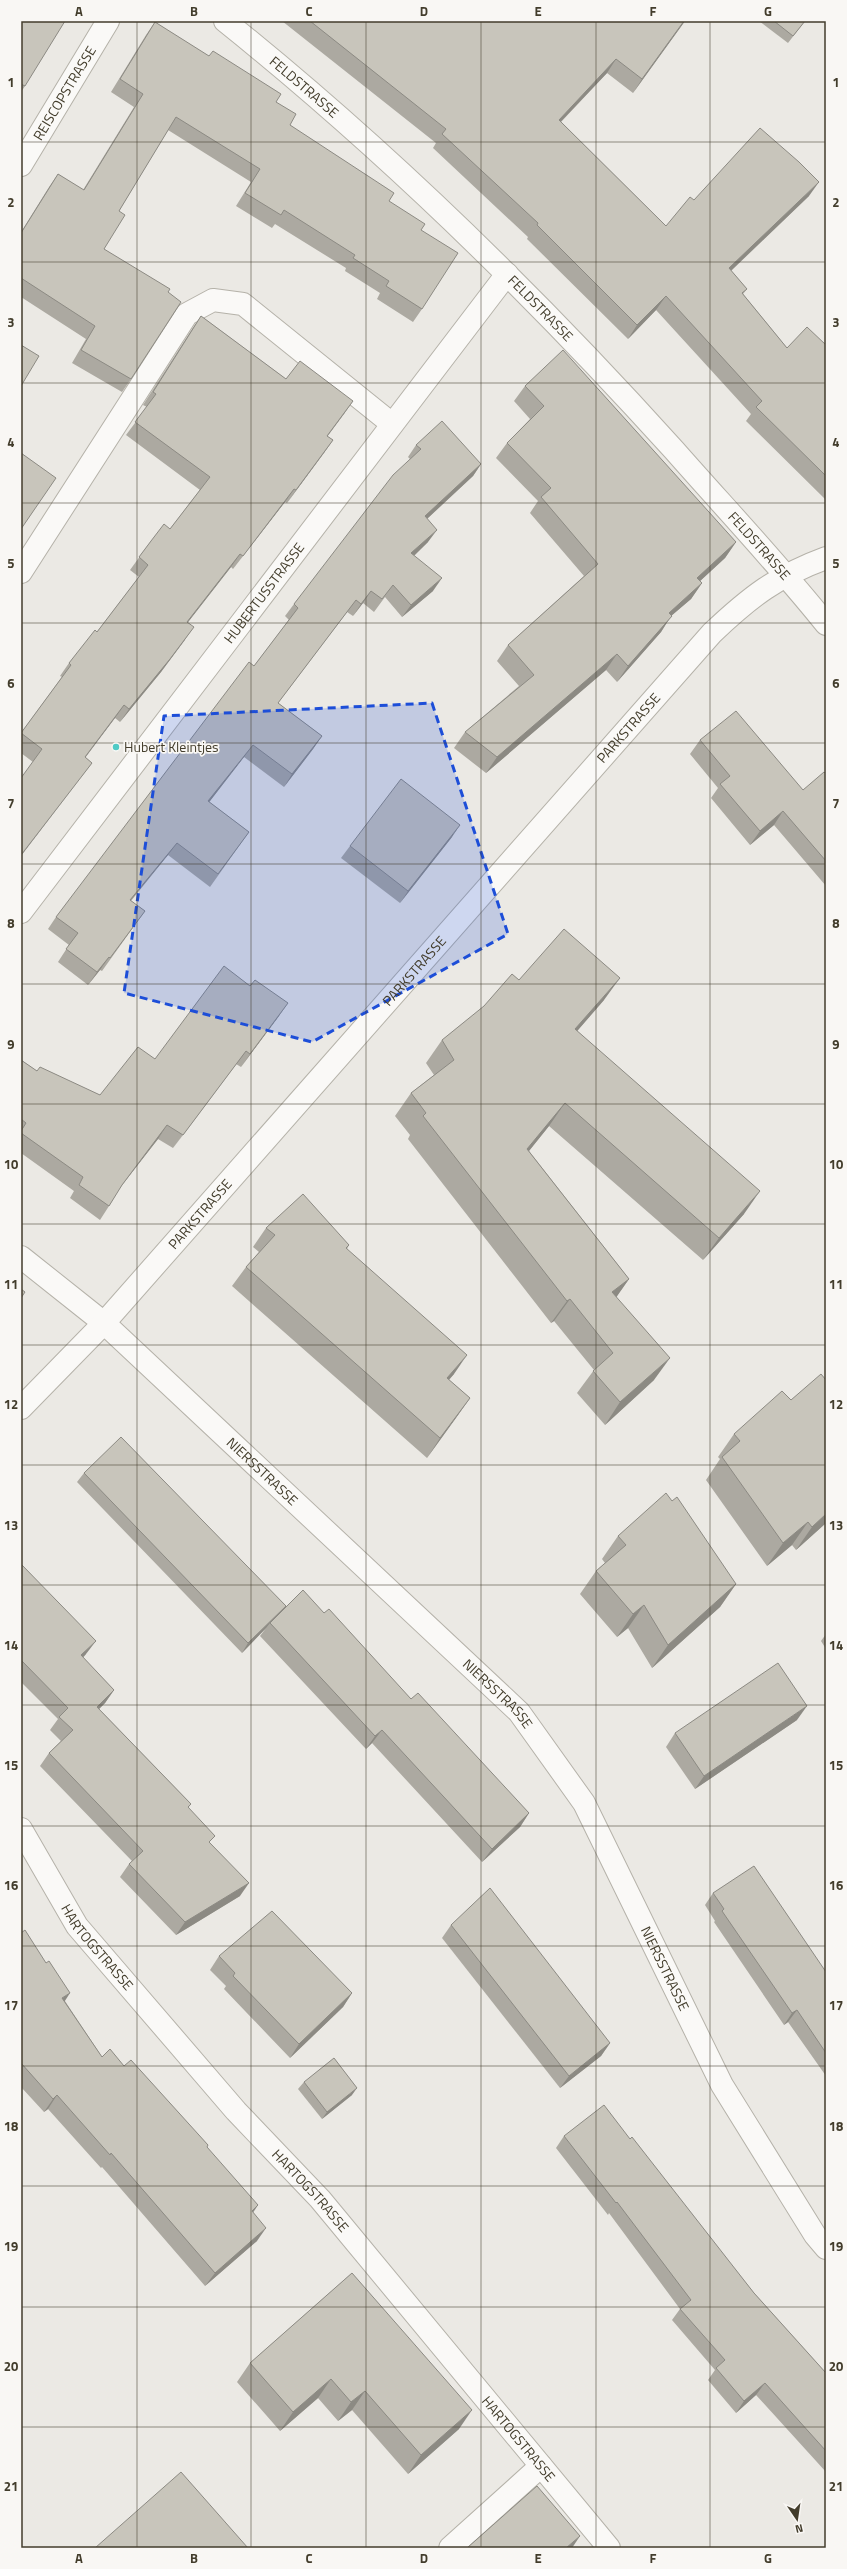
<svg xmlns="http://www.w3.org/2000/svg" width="847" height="2569" font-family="'Titillium Web',sans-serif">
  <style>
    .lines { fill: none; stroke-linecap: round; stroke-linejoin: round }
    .lane-casing { stroke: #b5b2a9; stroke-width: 24 }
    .street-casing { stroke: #b5b2a9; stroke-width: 24 }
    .lane { stroke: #faf9f7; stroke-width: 22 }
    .street { stroke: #faf9f7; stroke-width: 22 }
    .wall { fill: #aca9a1 }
    .shaded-wall { fill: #8c8a83 }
    .building { fill: #c8c5bb; stroke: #8c8a83 }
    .marked { fill: #1d4ed8; fill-opacity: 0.2; stroke: #1d4ed8; stroke-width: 3; stroke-dasharray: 8 5; stroke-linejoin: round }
    .grid { fill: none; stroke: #433d2c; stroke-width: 1; stroke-opacity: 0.55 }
    .poi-dot { fill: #4fcac5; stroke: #f9f7f4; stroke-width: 1.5 }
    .labels { text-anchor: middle; stroke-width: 3.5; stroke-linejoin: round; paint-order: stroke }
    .street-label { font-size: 14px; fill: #433d2c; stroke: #f9f7f4 }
    .poi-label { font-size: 14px; fill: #433d2c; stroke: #f9f7f4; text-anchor: start }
    .neatline { fill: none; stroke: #433d2c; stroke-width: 1.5 }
    .grid-label { font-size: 13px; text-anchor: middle; font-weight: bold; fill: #433d2c }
  </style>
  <rect width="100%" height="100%" fill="#ebe9e4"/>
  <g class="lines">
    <g class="lane-casing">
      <g id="lane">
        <polyline points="21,572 187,314 213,300 243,304 392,424"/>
        <polyline points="450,2548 541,2466"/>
      </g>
    </g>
    <g class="street-casing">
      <g id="street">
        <path id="s1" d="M225,21c162,130 310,275 449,429 51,58 104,114 152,174"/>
        <path id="s2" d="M21,165l87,-144"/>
        <path id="s3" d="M21,912l486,-638"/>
        <path id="s4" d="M21,1257l83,66 415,389 65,91 138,282 93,150 11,13"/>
        <path id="s5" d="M21,1408l83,-85 608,-690c38,-36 65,-57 114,-75"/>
        <path id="s6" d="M21,1829l56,97 159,185 84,88 289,349"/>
      </g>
    </g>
    <use href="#lane" class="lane"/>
    <use href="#street" class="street"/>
  </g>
  <g class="wall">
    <polygon points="21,21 25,86 21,92"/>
    <polygon points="282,21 685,21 633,93 607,73 561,122 666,226 694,200 809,196 731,271 747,289 743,294 787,348 826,345 826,500 746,421 751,414 656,310 628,339 527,239 528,237 433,148 436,143"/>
    <polygon points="759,21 805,21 788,43"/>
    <polygon points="155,22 276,102 290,125 389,201 421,230 422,309 413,322 377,299 380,293 345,271 346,268 275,224 272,228 236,206 251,182 168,130 119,211 104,249 168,292 131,379 122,392 72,363 86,339 21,297 21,232 49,187 58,174 83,190 134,107 111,92 146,35"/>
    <polygon points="201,316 286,379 353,401 327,436 333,440 287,503 285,502 233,569 231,567 188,622 185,640 161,672 120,722 115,718 85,757 92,763 82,776 33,762 21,753 21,733 62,677 60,676 69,663 97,632 139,577 130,570 151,541 170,529 200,490 126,435 147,407 143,405 192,329"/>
    <polygon points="525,386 736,542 725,558 700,581 702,583 691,599 671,616 661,632 617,682 606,670 486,773 454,748 465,732 519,686 497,661 508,645 584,576 530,513 538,501 496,458 507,443 530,419 514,401"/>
    <polygon points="416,445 481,464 473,476 427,519 428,542 414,556 433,591 402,617 385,597 374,612 363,603 353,616 347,612 278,703 322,736 313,749 284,787 244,757 209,802 249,832 210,887 168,855 131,901 145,911 102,971 100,970 88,985 58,962 69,945 48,929 56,917 254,666 289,620 285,616 294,604 410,459 408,457"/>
    <polygon points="700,740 803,790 826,774 826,886 774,825 750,845 711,798 718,788 690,754"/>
    <polygon points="452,837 400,903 341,858 350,846"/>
    <polygon points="519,980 604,1000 577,1031 744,1214 703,1260 549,1126 529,1151 629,1279 616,1297 654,1380 605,1425 577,1393 594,1370 554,1321 551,1323 408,1139 410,1135 395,1116 411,1093 434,1075 426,1063 442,1040"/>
    <polygon points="279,1016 241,1067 236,1064 173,1148 158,1139 119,1189 109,1206 100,1220 70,1198 74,1191 21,1153 21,1060 37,1071 100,1095 155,1059"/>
    <polygon points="266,1228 349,1245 347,1249 454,1374 449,1380 470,1398 427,1458 232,1286 246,1267 259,1252 253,1247"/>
    <polygon points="826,1380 826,1523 796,1550 792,1545 767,1566 706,1480 720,1459 718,1457 734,1434"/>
    <polygon points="84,1473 286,1606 282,1611 324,1613 411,1699 529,1813 520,1827 482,1862 372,1743 366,1749 260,1636 266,1628 242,1653 77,1482"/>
    <polygon points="618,1536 736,1584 720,1607 652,1668 628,1628 617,1637 580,1594 596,1571 605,1563 602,1559"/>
    <polygon points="21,1564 86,1654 83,1658 114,1690 105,1703 99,1709 191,1804 188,1808 210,1843 240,1896 176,1935 120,1877 129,1864 132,1861 40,1766 49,1753 61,1741 50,1730 58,1719 21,1682"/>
    <polygon points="826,1634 826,1649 821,1641"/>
    <polygon points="797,1720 695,1789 666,1747 675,1733"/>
    <polygon points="713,1893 826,1972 826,2076 788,2022 784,2025 714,1922 715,1921 705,1905"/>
    <polygon points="451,1925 610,2043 601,2056 560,2088 442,1938"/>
    <polygon points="21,1933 65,2001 102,2057 124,2066 208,2145 207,2147 253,2213 257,2241 205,2286 102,2167 101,2168 48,2109 44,2112 21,2087"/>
    <polygon points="219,1956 352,1993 343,2007 290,2058 224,1989 226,1986 210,1970"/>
    <polygon points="304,2082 352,2095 322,2119 298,2089"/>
    <polygon points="564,2136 630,2139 754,2293 826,2373 826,2472 756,2395 736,2413 708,2380 715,2370 672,2320 680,2309 609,2213 608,2215 556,2148"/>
    <polygon points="352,2273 459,2429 408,2474 352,2410 338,2421 318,2398 280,2431 237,2382 250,2363"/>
  </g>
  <g class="shaded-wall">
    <polygon points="684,21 685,21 633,93 642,79"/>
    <polygon points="616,59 607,73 549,134 559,120"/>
    <polygon points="819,182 809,196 719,282 729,268"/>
    <polygon points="666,296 656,310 628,339 637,325"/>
    <polygon points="353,401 344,414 318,449 327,436"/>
    <polygon points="333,440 324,453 287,503 296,490"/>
    <polygon points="481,464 473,476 416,529 425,516"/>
    <polygon points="294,489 285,502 233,569 243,556"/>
    <polygon points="437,530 428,542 403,566 411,553"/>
    <polygon points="736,542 725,558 686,594 697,578"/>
    <polygon points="240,554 231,567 178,635 187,622"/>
    <polygon points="442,578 433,591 402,617 411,605"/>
    <polygon points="702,583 691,599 671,616 661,632 617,682 628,666 669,613"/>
    <polygon points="371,591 363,603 353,616 361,604"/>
    <polygon points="194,627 161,672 120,722 129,709"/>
    <polygon points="617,654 606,670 486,773 497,757"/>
    <polygon points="124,705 115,718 76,770 85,757"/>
    <polygon points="322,736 313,749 284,787 292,774"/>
    <polygon points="253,745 244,757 200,814 208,801"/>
    <polygon points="92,763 82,776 21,856 21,855"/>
    <polygon points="783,811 774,825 750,845 760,831"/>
    <polygon points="460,825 452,837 400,903 408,891"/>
    <polygon points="177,843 168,855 121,912 130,900"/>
    <polygon points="109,957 100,970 88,985 97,972"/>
    <polygon points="620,978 604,1000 559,1052 575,1029"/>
    <polygon points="288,1003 279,1016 241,1067 250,1054"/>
    <polygon points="246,1051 236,1064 173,1148 183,1135"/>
    <polygon points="565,1103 549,1126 512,1172 527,1149"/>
    <polygon points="167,1125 158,1139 112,1198 122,1185"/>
    <polygon points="760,1191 744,1214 703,1260 719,1238"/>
    <polygon points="629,1279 613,1302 612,1292"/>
    <polygon points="570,1299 554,1321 551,1323 567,1301"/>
    <polygon points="467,1355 454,1374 433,1397 447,1378"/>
    <polygon points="670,1358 654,1380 605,1425 620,1402"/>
    <polygon points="470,1398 456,1418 427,1458 440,1438"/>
    <polygon points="826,1514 826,1523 796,1550 812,1527"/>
    <polygon points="808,1522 792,1545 767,1566 783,1543"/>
    <polygon points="736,1584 720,1607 652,1668 668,1645"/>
    <polygon points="644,1605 628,1628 617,1637 633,1614"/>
    <polygon points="286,1606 279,1615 270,1623 266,1628 242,1653 248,1643"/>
    <polygon points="96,1641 86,1654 72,1668 81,1655"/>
    <polygon points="114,1690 105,1703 88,1720 97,1707"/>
    <polygon points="807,1706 797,1720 695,1789 704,1776"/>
    <polygon points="382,1730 372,1743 366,1749 375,1736"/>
    <polygon points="529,1813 520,1827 482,1862 492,1849"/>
    <polygon points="249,1883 240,1896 176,1935 185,1922"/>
    <polygon points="70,1993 61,2007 62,1998"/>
    <polygon points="352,1993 343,2007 290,2058 299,2044"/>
    <polygon points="797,2010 788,2022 784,2025 792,2013"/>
    <polygon points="610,2043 601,2056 560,2088 569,2076"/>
    <polygon points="357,2088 352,2095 322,2119 327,2112"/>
    <polygon points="57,2095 48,2109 44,2112 53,2099"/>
    <polygon points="258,2205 249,2219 252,2211"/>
    <polygon points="266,2228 257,2241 205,2286 215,2273"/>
    <polygon points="331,2379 318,2398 280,2431 293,2412"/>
    <polygon points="765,2383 756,2395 736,2413 744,2401"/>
    <polygon points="365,2391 352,2410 338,2421 351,2402"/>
    <polygon points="472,2410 459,2429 408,2474 421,2455"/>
    <polygon points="580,2536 572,2548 566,2548"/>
  </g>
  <g class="building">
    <polygon points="21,21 65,21 25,86 21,84"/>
    <polygon points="310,21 684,21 642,79 616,59 559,120 666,226 690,197 694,200 760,128 799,162 819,182 729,268 747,289 742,293 787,348 807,327 826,345 826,476 756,407 762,401 666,296 637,325 537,225 538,223 442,134 446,129"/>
    <polygon points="774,21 805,21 793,36"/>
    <polygon points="155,22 209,56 213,51 281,94 276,102 296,114 290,125 394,193 389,201 425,224 421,230 458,253 422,309 386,286 389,281 353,258 355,255 284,210 281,215 245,193 260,169 176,117 119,211 125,215 104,249 170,289 168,292 181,302 131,379 81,350 95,326 21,278 21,233 58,174 84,190 143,94 120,79"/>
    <polygon points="201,316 286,379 300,361 353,401 327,436 333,440 296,490 294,489 243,556 240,554 187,622 194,627 170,659 129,709 124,705 85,757 92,763 21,855 21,778 42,749 21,733 71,665 69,663 95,630 97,632 148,565 139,557 151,541 164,524 170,529 210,477 135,422 156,394 153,392"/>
    <polygon points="21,345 39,356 21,386"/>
    <polygon points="563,350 736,542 697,578 702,583 669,613 672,616 628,666 617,654 497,757 465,732 534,675 508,645 598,564 541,497 551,488 507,443 544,406 525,386"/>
    <polygon points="442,421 481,464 425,516 437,530 411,553 442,578 411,605 393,585 382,599 371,591 361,604 356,600 278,703 322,736 292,774 253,745 208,801 249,832 218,874 177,843 130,900 145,911 110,958 109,957 97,972 66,949 78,933 56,917 249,662 254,666 298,608 294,604 393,475 421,449 416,445"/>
    <polygon points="21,453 56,478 21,529"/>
    <polygon points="736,711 803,790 824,772 826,774 826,861 783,811 760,831 720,784 730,776 700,740"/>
    <polygon points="401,779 460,825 408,891 350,846"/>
    <polygon points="564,929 620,978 575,1029 760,1191 719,1238 565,1103 527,1149 629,1279 612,1292 670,1358 620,1402 593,1371 613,1353 570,1299 567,1301 423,1116 426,1113 411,1093 454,1060 442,1040 484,1006 512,974 519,980"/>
    <polygon points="224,966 250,986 255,980 288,1003 250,1054 246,1051 183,1135 167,1125 122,1185 109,1206 79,1185 83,1177 21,1133 21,1131 26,1123 21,1119 21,1060 37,1071 40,1067 100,1095 138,1047 155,1059"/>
    <polygon points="303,1194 349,1245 346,1248 467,1355 447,1378 470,1398 440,1438 246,1267 275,1235 266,1228"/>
    <polygon points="21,1289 25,1292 21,1298"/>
    <polygon points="821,1374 826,1380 826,1514 812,1527 808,1522 783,1543 722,1457 740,1441 734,1434 782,1391 791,1400"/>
    <polygon points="121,1437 286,1606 248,1643 84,1473"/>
    <polygon points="666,1493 672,1501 677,1497 736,1584 668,1645 644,1605 633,1614 596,1571 626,1545 618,1536"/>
    <polygon points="21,1564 96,1641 81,1655 114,1690 97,1707 191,1804 188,1807 215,1836 209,1842 249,1883 185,1922 129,1864 143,1851 49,1753 73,1730 59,1717 68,1708 21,1660"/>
    <polygon points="303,1590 324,1613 329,1609 411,1699 418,1693 529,1813 492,1849 382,1730 375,1736 270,1623"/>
    <polygon points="778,1663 807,1706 704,1776 675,1733"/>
    <polygon points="754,1866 826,1972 826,2053 797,2010 792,2013 722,1911 724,1909 713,1893"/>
    <polygon points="490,1888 610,2043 569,2076 451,1925"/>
    <polygon points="272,1911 352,1993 299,2044 233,1976 235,1973 219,1956"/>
    <polygon points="25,1930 46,1963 49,1961 70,1993 62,1998 102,2057 110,2049 124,2066 131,2060 208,2145 207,2147 258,2205 252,2211 266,2228 215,2273 111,2153 110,2155 57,2095 53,2099 21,2063 21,1933"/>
    <polygon points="334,2058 357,2088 327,2112 304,2082"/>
    <polygon points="604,2105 630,2139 632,2137 754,2293 826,2373 826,2451 765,2383 744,2401 716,2368 725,2360 680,2309 691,2300 617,2202 616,2203 564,2136"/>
    <polygon points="352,2273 472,2410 421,2455 365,2391 351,2402 331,2379 293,2412 250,2363"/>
    <polygon points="181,2472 248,2548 95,2548"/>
    <polygon points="537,2486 580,2536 566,2548 467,2548"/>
  </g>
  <path class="marked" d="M432,703l76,231 -196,108 -188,-49 40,-277z"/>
  <path class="grid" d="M137,21v2527M251,21v2527M366,21v2527M481,21v2527M596,21v2527M710,21v2527M21,142h805M21,262h805M21,383h805M21,503h805M21,623h805M21,743h805M21,864h805M21,984h805M21,1104h805M21,1224h805M21,1345h805M21,1465h805M21,1585h805M21,1705h805M21,1826h805M21,1946h805M21,2066h805M21,2186h805M21,2307h805M21,2427h805"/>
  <circle class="poi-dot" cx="116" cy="747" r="4"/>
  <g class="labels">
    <g class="street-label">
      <text dy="5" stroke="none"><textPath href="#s1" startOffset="103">FELDSTRASSE</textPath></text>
      <text dy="5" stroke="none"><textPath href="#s2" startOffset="84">REISCOPSTRASSE</textPath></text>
      <text dy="5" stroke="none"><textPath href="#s1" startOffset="427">FELDSTRASSE</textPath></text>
      <text dy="5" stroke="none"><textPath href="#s1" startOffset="750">FELDSTRASSE</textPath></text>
      <text dy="5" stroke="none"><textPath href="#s3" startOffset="401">HUBERTUSSTRASSE</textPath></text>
      <text dy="5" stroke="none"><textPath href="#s5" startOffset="912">PARKSTRASSE</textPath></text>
      <text dy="5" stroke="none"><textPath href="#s5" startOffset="588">PARKSTRASSE</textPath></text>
      <text dy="5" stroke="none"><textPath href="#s5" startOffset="264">PARKSTRASSE</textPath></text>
      <text dy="5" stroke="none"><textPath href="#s4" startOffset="323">NIERSSTRASSE</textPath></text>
      <text dy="5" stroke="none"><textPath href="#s4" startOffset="647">NIERSSTRASSE</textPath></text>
      <text dy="5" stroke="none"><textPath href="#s6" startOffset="141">HARTOGSTRASSE</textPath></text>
      <text dy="5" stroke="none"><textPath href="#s4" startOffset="971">NIERSSTRASSE</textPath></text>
      <text dy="5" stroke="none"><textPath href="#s6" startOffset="465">HARTOGSTRASSE</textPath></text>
      <text dy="5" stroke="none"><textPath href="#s6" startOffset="789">HARTOGSTRASSE</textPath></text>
    </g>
    <g class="poi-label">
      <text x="124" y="752">Hubert Kleintjes</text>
    </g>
  </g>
  <rect width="847" height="2569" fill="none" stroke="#f9f7f4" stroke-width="44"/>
  <g transform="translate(797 2519) rotate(167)" stroke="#f9f7f4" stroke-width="3" paint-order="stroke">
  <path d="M0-3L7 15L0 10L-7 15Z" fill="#433d2c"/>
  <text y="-6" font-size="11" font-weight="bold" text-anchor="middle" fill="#433d2c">N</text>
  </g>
  <rect x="22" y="22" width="803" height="2525" class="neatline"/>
  <g class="grid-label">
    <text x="79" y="16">A</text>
    <text x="194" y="16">B</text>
    <text x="309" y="16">C</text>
    <text x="424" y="16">D</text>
    <text x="538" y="16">E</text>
    <text x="653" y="16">F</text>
    <text x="768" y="16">G</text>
    <text x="11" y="87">1</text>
    <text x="836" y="87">1</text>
    <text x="11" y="207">2</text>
    <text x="836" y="207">2</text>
    <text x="11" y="327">3</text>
    <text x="836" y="327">3</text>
    <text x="11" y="447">4</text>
    <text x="836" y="447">4</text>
    <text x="11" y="568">5</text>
    <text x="836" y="568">5</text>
    <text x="11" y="688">6</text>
    <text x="836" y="688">6</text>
    <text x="11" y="808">7</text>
    <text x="836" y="808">7</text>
    <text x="11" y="928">8</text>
    <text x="836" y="928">8</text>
    <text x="11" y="1049">9</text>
    <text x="836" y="1049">9</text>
    <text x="11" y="1169">10</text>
    <text x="836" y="1169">10</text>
    <text x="11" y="1289">11</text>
    <text x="836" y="1289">11</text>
    <text x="11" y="1409">12</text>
    <text x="836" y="1409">12</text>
    <text x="11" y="1530">13</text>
    <text x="836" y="1530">13</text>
    <text x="11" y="1650">14</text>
    <text x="836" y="1650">14</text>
    <text x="11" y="1770">15</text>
    <text x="836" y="1770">15</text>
    <text x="11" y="1890">16</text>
    <text x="836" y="1890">16</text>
    <text x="11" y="2010">17</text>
    <text x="836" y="2010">17</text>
    <text x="11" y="2131">18</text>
    <text x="836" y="2131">18</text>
    <text x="11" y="2251">19</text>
    <text x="836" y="2251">19</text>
    <text x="11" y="2371">20</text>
    <text x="836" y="2371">20</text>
    <text x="11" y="2491">21</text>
    <text x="836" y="2491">21</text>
    <text x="79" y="2563">A</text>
    <text x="194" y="2563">B</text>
    <text x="309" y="2563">C</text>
    <text x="424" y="2563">D</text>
    <text x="538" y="2563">E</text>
    <text x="653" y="2563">F</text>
    <text x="768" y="2563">G</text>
  </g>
</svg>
